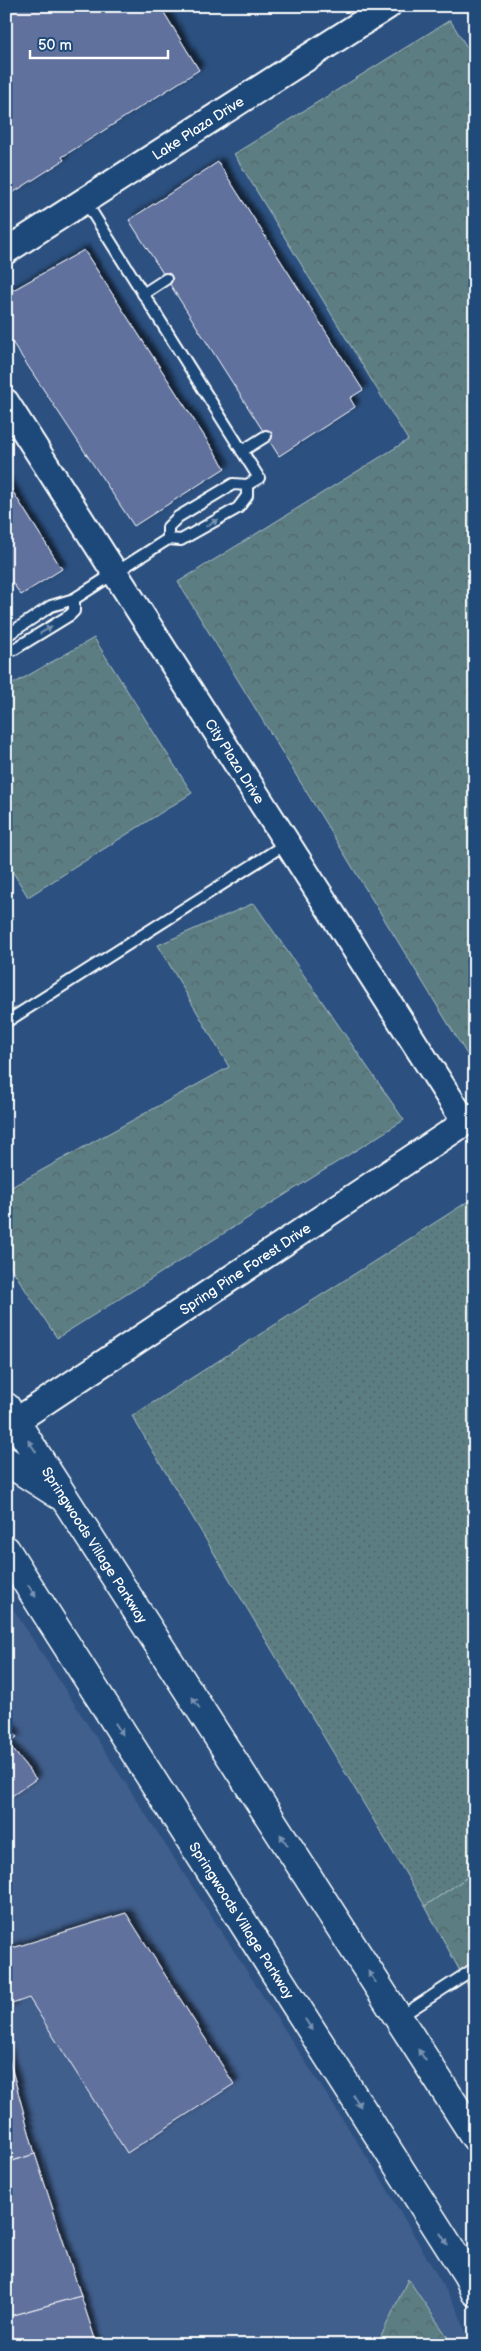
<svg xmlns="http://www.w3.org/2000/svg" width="481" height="2351" font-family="'Balsamiq Sans',sans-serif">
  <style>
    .built { fill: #405e8c }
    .grass { fill: url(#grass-dots); stroke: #adbec1 }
    .forest { fill: url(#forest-crowns); stroke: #adbec1 }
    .building { fill: #61719e; stroke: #fff; filter: url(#shadow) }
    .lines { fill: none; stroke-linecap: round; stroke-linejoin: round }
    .service-casing { stroke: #fff; stroke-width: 14 }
    .tertiary-casing { stroke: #fff; stroke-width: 29 }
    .secondary-casing { stroke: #fff; stroke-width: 31 }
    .path { stroke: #fff; stroke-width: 3; stroke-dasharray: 1 4; stroke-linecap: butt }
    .service { stroke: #1f4a7a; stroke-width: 10 }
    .tertiary { stroke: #1f4a7a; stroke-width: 25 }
    .secondary { stroke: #1f4a7a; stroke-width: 28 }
    .oneway { fill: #7992af }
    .labels { text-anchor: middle; stroke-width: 5; stroke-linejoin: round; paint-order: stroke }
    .street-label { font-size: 14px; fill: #fff; stroke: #1f4a7a }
  </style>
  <defs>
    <pattern id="grass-dots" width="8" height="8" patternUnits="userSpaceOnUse" patternTransform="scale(1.25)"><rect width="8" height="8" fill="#5b7e83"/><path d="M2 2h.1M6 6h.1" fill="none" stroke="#546568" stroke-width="1.8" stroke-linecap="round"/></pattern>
    <pattern id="forest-crowns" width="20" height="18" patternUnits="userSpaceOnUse" patternTransform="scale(1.25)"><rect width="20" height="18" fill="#5b7e83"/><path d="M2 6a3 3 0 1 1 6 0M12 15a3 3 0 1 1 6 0" fill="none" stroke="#546568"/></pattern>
    <filter id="shadow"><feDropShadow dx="4.5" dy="-4.5" stdDeviation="2.5" flood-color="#0009"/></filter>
  </defs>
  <rect width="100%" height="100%" fill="#2c5181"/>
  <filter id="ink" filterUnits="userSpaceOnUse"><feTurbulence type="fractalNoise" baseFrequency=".02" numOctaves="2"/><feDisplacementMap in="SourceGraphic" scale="10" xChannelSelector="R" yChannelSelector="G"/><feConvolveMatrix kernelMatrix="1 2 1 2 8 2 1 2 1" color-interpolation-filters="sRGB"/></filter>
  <g filter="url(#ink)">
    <polygon class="built" points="6,1598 383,2182 458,2311 470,2345 6,2345"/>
    <polygon class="grass" points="475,1197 475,1872 425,1906 132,1416"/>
    <g class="forest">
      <polygon points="450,20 475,60 475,1059 471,1061 178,582 408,440 234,154"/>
      <polygon points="94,638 192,793 28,897 6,861 6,688"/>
      <polygon points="254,903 404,1120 57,1338 6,1260 6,1190 229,1067 158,945"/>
      <polygon points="475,1872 475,1999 425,1906"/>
      <polygon points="408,2279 453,2345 377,2345"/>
    </g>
    <g class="building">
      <polygon points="6,6 160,6 199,70 62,157 64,160 11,194 6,186"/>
      <polygon points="218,162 363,390 350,398 355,407 279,456 129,220"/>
      <polygon points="84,250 225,468 134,526 6,333 6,294"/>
      <polygon points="6,481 62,569 21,595 12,582 6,585"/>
      <polygon points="6,1724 17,1737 8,1743 36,1779 6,1800"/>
      <polygon points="126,1913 234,2084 127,2153 29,1998 12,2004 12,2008 6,2010 6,1950"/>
      <polygon points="6,2048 35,2154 6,2163"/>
      <polygon points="35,2154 81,2296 6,2317 6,2163"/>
      <polygon points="81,2296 97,2345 6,2345 6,2317"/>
    </g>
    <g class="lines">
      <g class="service-casing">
        <g id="service">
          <polyline points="85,201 259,478 247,485"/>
          <polyline points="143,294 166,279"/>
          <polyline points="242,451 266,436"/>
          <polyline points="6,636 51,606 74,599 168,539 181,540 238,508 247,496 247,485 233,484 178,517 168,527 168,539"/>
          <polyline points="6,651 13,650 70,615 74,611 74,599"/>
          <polyline points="6,1022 287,843"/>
          <polyline points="400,2017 475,1968"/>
        </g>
      </g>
      <g class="tertiary-casing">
        <g id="tertiary">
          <path id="s1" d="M6,251l382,-245"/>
          <path id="s2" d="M6,402l459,720"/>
          <path id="s3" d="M16,1421l459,-305"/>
        </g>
      </g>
      <g class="secondary-casing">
        <g id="secondary">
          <path id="s4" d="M6,1407l469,730"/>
          <polyline points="6,1461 59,1495"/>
          <path id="s5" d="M6,1550l462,726 7,16"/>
        </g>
      </g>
      <polyline class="path" points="467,6 475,19"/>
      <use href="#service" class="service"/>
      <use href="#tertiary" class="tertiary"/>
      <use href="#secondary" class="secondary"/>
    </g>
    <defs><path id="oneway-solid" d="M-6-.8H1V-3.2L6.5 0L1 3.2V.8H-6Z" transform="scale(1.25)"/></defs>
    <g class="oneway">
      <use href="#oneway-solid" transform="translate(212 523) rotate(-30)"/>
      <use href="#oneway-solid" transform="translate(46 630) rotate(-31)"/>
      <use href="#oneway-solid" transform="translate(32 1446) rotate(-124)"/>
      <use href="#oneway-solid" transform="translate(32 1591) rotate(58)"/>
      <use href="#oneway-solid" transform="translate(196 1703) rotate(-123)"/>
      <use href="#oneway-solid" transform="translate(119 1729) rotate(57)"/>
      <use href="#oneway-solid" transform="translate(284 1840) rotate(-123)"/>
      <use href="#oneway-solid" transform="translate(372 1977) rotate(-123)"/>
      <use href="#oneway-solid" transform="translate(309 2025) rotate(57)"/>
      <use href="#oneway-solid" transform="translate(422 2055) rotate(-124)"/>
      <use href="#oneway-solid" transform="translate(357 2101) rotate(57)"/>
      <use href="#oneway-solid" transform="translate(444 2239) rotate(57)"/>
    </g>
  </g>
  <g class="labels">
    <g class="street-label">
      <text dy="5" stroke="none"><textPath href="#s1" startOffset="228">Lake Plaza Drive</textPath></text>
      <text dy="5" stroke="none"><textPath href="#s2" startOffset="426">City Plaza Drive</textPath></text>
      <text dy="5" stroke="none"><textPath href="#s3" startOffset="275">Spring Pine Forest Drive</textPath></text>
      <text dy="5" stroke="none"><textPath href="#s4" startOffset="164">Springwoods Village Parkway</textPath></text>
      <text dy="5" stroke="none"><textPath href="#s5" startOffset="439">Springwoods Village Parkway</textPath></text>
    </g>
  </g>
  <rect width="481" height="2351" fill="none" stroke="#1f4a7a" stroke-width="25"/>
  <rect x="12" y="12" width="456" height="2326" fill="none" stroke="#fff" stroke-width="2" filter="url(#ink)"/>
  <path d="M30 50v8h138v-8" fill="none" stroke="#ffffff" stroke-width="2.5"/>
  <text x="38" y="50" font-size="15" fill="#ffffff" stroke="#1f4a7a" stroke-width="4" paint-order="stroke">50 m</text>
</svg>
